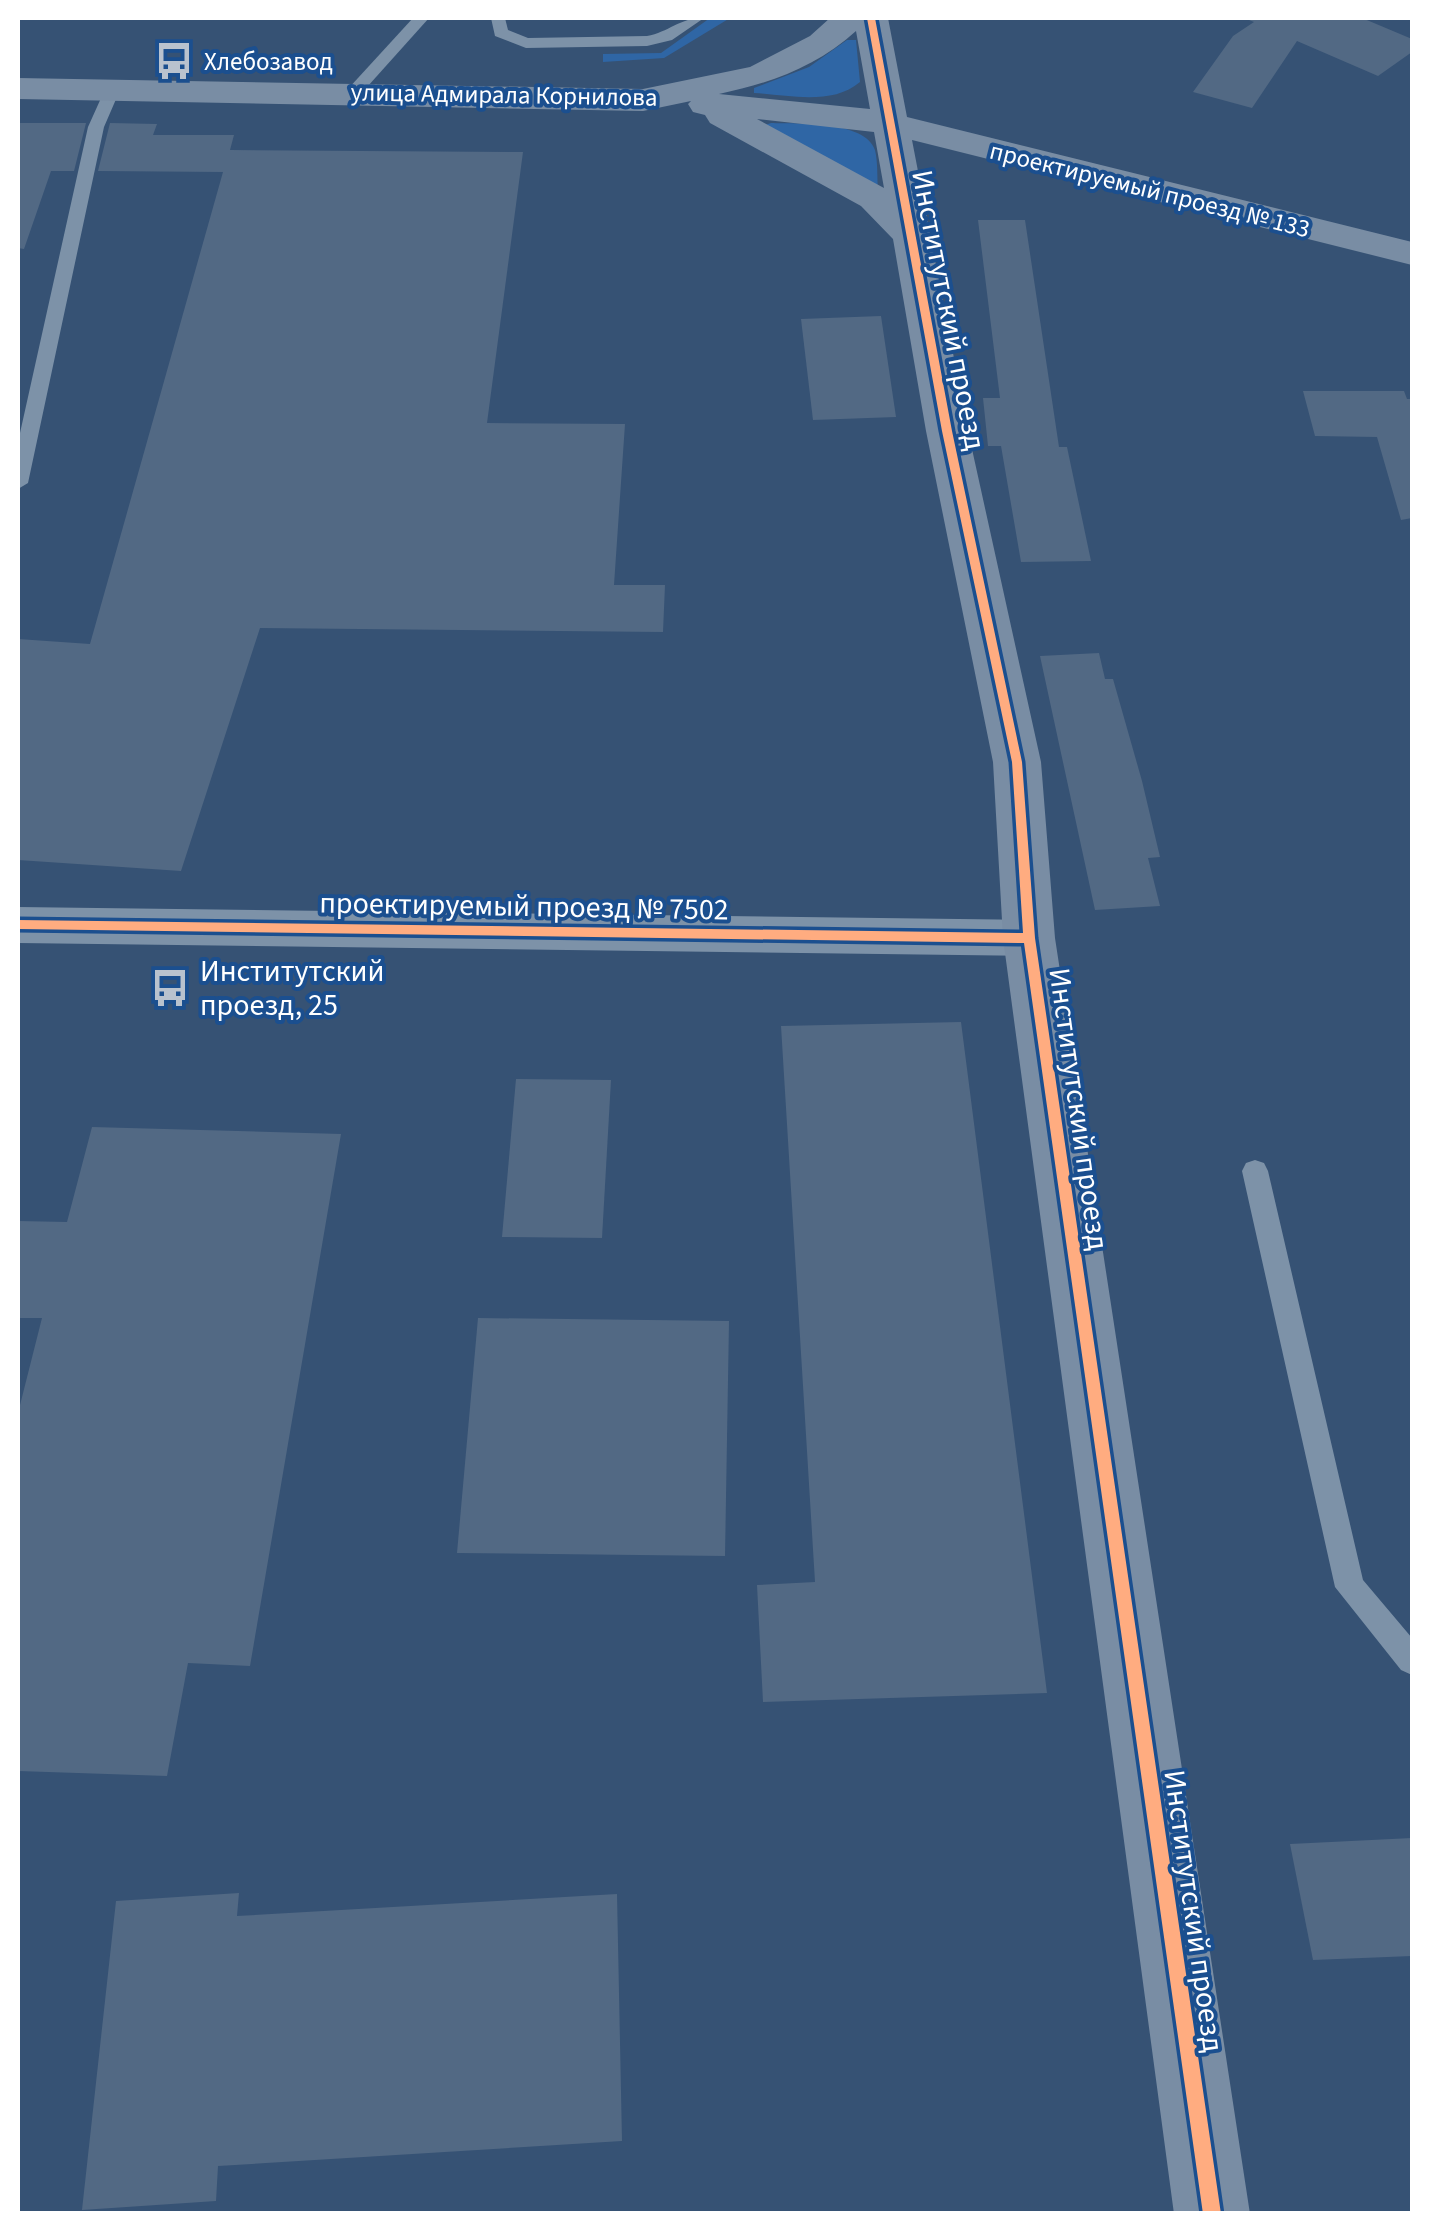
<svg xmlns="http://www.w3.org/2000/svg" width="1430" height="2231" font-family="'Source Sans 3',sans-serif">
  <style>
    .green { fill: #2f66a5 }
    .building { fill: #526984 }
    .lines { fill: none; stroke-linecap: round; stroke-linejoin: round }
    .lane { fill: #7d92a8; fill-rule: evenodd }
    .street { fill: #7d92a8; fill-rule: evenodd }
    .secondary { fill: #798da4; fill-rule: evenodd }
    .cycleway-casing { stroke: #1b4f8f; stroke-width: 7 }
    .cycleway { fill: #ffac80; fill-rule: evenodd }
    .labels { text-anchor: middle; stroke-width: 8; stroke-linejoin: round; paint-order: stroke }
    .far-poi-label { font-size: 25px; fill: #fff; stroke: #1b4f8f; text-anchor: start }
    .far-street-label { font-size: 25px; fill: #fff; stroke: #1b4f8f }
    .street-label { font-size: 30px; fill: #fff; stroke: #1b4f8f }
    .poi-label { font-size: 30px; fill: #fff; stroke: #1b4f8f; text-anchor: start }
  </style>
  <rect width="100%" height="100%" fill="#365274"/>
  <g class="green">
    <polygon points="710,18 730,18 664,58 603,62 603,54 661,53"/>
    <path d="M847,40h9l4,42c-28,24 -72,13 -106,11v-5l55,-21z"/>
    <path d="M771,123c25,1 94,-3 104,27 3,12 2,28 3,40l-113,-65z"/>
  </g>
  <g class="building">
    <polygon points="1244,18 1362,18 1412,39 1412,52 1378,76 1297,41 1252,108 1193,92 1233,36 1254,22"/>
    <polygon points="18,123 86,123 74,171 51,171 24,249 18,248"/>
    <polygon points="110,123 157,124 153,135 234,135 230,150 523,152 487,423 625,424 614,585 665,585 663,632 260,628 181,871 18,860 18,639 90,644 223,172 98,171"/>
    <polygon points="978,220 1025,220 1059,447 1067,447 1091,561 1021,562 1001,446 988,446 983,398 1000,398"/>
    <polygon points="881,316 896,417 813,420 801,319"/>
    <polygon points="1303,391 1404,391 1407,399 1412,399 1412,518 1401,520 1377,437 1315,436"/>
    <polygon points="1099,653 1105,679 1113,679 1142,781 1160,857 1148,858 1160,906 1095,910 1040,656"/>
    <polygon points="961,1022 1047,1693 763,1702 757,1585 815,1582 781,1026"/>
    <polygon points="516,1079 611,1080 602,1238 502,1237"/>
    <polygon points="92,1127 341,1134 250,1666 188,1663 167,1776 18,1771 18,1413 42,1318 18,1318 18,1221 67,1222"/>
    <polygon points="478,1318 729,1321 725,1556 457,1553"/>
    <polygon points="1412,1838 1412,1956 1313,1960 1290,1844"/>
    <polygon points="239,1893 237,1916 617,1894 622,2141 218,2166 216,2201 82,2210 116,1901"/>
  </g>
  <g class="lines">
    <g class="lane">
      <polygon points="413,18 429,18 359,96 347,96 347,90"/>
      <path d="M491,18h14l3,12 20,8 119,-2c22,-4 34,-19 57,-18l-32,22 -25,6 -121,2 -31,-12z"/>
      <polygon points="106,87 120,90 104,127 28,483 18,489 18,442 88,127"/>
      <polygon points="1255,1160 1264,1163 1268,1171 1363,1580 1412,1638 1412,1675 1401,1670 1335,1587 1242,1171 1246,1163"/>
    </g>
    <polygon class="street" points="18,907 1029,920 1046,925 1052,938 1046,951 1029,956 18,943"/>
    <path class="secondary" d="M830,18h58l19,99 505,125v23l-500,-125 56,291 73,331 14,176 195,1276h-76l-171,-1276 -10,-176 -67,-331 -33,-192 -32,-33 -151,-83 -5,-8 -12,-3 -5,-8 3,-3 -48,10 -625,-12v-21l625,11 107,-22 60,-31zM856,31l14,78 -151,-15c52,-11 97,-27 137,-63zM757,119l117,13 10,56z"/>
    <g class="cycleway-casing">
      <polygon id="cycleway" points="867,18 875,18 952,431 1022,762 1035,938 1221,2214 1203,2214 1024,943 18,929 18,920 1023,933 1012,762 942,431"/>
    </g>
    <use href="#cycleway" class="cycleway"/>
  </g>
  <defs>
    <g id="bus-bare" transform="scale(3)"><path d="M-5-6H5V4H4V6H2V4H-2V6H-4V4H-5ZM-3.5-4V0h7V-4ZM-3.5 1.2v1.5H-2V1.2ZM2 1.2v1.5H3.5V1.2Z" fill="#b9c2ce" stroke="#1b4f8f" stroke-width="2.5" paint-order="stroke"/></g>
  </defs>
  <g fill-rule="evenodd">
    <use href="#bus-bare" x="174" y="61"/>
    <use href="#bus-bare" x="170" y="988"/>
  </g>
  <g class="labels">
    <g class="far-poi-label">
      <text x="204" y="70">Хлебозавод</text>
    </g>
    <g class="far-street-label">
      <text transform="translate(504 94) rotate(1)" y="9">улица Адмирала Корнилова</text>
      <text transform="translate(1150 189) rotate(14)" y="9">проектируемый проезд № 133</text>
    </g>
    <g class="street-label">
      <text transform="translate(949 310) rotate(79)" y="10">Институтский проезд</text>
      <text transform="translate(524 906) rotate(1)" y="10">проектируемый проезд № 7502</text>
      <text transform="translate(1079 1109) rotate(82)" y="10">Институтский проезд</text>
      <text transform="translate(1194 1911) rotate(82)" y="10">Институтский проезд</text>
    </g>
    <g class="poi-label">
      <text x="200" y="981">Институтский<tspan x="200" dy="34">проезд, 25</tspan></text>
    </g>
  </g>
  <rect width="1430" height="2231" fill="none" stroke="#ffffff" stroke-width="40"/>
</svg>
